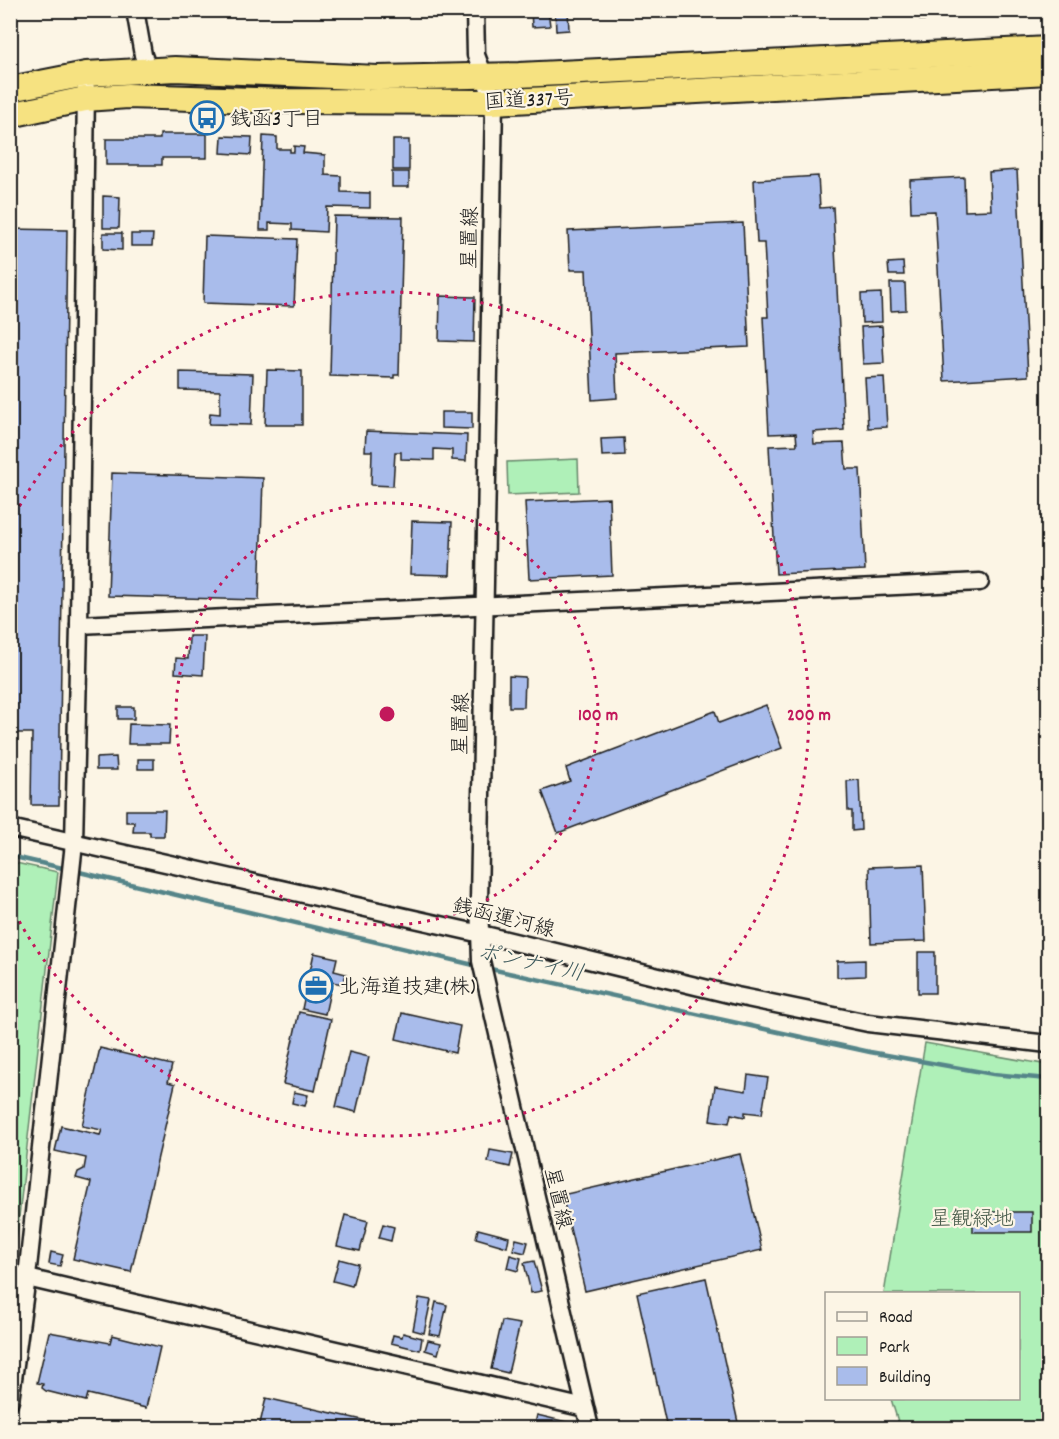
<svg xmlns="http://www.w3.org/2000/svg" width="1059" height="1439" font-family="Dekko,'Klee One',sans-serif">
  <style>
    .green { fill: #aff0b8; stroke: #66866a; stroke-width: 1.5 }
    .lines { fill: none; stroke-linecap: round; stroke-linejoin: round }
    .stream { stroke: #548589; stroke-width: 4.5 }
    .building { fill: #a9bceb; stroke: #1c1c1c; stroke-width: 1.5 }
    .minor-casing { stroke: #1c1c1c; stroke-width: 21 }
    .highway-casing { stroke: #1c1c1c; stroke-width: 28 }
    .minor { stroke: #fcf5e5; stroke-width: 16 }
    .highway { stroke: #f6e281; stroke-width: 24 }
    .ring { fill: none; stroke: #c2185b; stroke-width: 3; stroke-dasharray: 3 6 }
    .labels { text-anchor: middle; stroke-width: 4.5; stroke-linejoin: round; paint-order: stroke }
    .street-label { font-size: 21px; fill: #1c1c1c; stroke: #fcf5e5 }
    .poi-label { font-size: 21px; fill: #1c1c1c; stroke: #fcf5e5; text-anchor: start }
    .park-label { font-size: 21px; fill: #485c4b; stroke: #fcf5e5 }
    .water-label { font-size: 22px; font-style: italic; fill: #3d595c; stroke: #fcf5e5 }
    .centre { fill: #c2185b; stroke: #fcf5e5; stroke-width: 3 }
    .ring-label { font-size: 18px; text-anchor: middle; font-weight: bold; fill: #c2185b; stroke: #fcf5e5; stroke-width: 4.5; stroke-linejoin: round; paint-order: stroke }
  </style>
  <rect width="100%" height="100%" fill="#fcf5e5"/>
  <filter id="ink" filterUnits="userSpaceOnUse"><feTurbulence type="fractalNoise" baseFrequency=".0167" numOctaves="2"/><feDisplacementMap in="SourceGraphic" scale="12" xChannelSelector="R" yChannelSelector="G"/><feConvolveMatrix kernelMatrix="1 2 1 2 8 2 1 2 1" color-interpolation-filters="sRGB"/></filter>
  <g filter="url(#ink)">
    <g class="green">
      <polygon points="578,459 579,492 508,495 507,462"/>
      <polygon points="11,862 58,872 15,1252 11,1254"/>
      <polygon points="925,1043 1048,1065 1048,1428 900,1428 891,1399 1018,1398 1018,1294 884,1294"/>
    </g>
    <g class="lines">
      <g class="stream">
        <polyline points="10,856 67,869"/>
        <polyline points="75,871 478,966"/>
        <polyline points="486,968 870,1052 993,1074 1048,1079"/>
      </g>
    </g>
    <g class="building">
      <polygon points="165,10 195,10 195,11 166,15"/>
      <polygon points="531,10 548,10 550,26 532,27"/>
      <polygon points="555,10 568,10 569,30 556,31"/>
      <polygon points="919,10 945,10 946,19 920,20"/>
      <polygon points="160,134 207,134 207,158 162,158 162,165 106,165 106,139 160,139"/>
      <polygon points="222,136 252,137 251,155 221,153"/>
      <polygon points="263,136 277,137 277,149 290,149 290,152 294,152 294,146 304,147 303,153 325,155 325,175 341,176 341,192 370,193 370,208 327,207 326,232 292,230 292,224 269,223 269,230 260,230"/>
      <rect x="393" y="140" width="16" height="30"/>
      <polygon points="1017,170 1028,376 944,381 935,211 911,212 910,180 964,177 965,211 991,210 989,172"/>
      <rect x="392" y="172" width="17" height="15"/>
      <polygon points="818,176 820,208 833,207 844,430 813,432 814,444 844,443 846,469 860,469 865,570 776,574 769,446 797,445 796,433 769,434 763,317 768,317 764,243 757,243 754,180"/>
      <polygon points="103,196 120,197 119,228 103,228"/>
      <polygon points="334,216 403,217 399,375 394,375 394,378 330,376"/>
      <polygon points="743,223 749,347 615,353 617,398 592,400 586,270 570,270 568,231"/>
      <polygon points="10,229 67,230 59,805 31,805 32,733 10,733"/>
      <polygon points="103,233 122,233 122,250 103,249"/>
      <polygon points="131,234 153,234 152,246 131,246"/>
      <polygon points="205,236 297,239 294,306 203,303"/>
      <polygon points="903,262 904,275 889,275 888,263"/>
      <polygon points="890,283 905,283 906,310 891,311"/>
      <polygon points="881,293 882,322 862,323 861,294"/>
      <polygon points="440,296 475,297 474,342 439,341"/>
      <polygon points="882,326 884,363 863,364 861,327"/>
      <polygon points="267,370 302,371 302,425 265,425"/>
      <polygon points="180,372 253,374 251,425 209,424 210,413 220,414 220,391 180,390"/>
      <polygon points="884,377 887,427 868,428 865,378"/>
      <polygon points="441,412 472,412 472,429 441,428"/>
      <polygon points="366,431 467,435 466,461 452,460 452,450 434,449 434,460 401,459 401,452 395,452 393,486 371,485 372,451 365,451"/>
      <polygon points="624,438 625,455 602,456 601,439"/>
      <polygon points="112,473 263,478 259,600 108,596"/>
      <polygon points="609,498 612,575 529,579 525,502"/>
      <polygon points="412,521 452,522 450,575 410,574"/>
      <polygon points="189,636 205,636 203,675 175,673 176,658 188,659"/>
      <polygon points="509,676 525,677 524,707 509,707"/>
      <polygon points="766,705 782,748 558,833 542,791 570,781 566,768 715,711 719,723"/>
      <rect x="118" y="707" width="16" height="12"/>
      <polygon points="129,724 170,725 169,744 128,744"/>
      <polygon points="116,757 117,770 96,770 96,758"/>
      <rect x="138" y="759" width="16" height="10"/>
      <polygon points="859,780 861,830 852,831 852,811 848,811 847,781"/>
      <polygon points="126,810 165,810 164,836 150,836 150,832 133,832 134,822 126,822"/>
      <polygon points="923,865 926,941 871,943 869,867"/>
      <rect x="918" y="952" width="17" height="41"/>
      <polygon points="314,953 337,958 334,971 346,974 343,984 332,982 325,1014 302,1009"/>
      <polygon points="865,960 865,976 837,977 837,961"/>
      <polygon points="299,1012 331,1019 315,1091 283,1084"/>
      <polygon points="402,1013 460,1026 455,1053 396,1039"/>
      <polygon points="100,1048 172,1065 168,1082 175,1084 131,1272 73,1259 91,1182 76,1178 78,1172 84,1169 86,1158 55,1151 61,1126 100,1135 102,1130 82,1126"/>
      <polygon points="349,1052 369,1057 356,1112 336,1107"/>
      <polygon points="748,1075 768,1078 762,1114 745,1112 745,1117 731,1114 729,1123 710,1120 715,1086 746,1091"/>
      <polygon points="294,1092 308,1095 305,1106 292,1103"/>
      <polygon points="490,1150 513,1154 510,1167 488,1162"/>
      <polygon points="740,1154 762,1250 585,1291 562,1195"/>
      <rect x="973" y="1212" width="59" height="20"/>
      <polygon points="345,1215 368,1221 360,1251 337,1246"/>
      <polygon points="383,1224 394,1227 391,1241 379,1238"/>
      <polygon points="478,1229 509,1237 507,1247 476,1238"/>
      <polygon points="516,1239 528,1242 525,1253 513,1250"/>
      <polygon points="51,1252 63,1255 60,1266 49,1264"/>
      <polygon points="510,1255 521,1258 518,1271 507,1268"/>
      <polygon points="339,1259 358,1264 352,1286 333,1281"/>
      <polygon points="534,1261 542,1291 531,1293 524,1263"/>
      <polygon points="706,1278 739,1427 753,1424 754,1428 667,1428 637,1293"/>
      <polygon points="419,1298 431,1300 424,1333 413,1330"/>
      <polygon points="436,1302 447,1305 440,1336 429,1334"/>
      <polygon points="502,1321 520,1324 508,1373 491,1369"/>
      <polygon points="49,1332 110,1343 112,1335 160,1347 146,1408 88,1394 86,1401 46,1391 42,1388 43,1384 37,1383"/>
      <polygon points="403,1333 422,1338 420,1350 391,1343 393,1335 402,1337"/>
      <polygon points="428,1340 441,1343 438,1354 425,1350"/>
      <polygon points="266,1398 398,1428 259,1428"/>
      <polygon points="537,1415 571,1423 569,1428 534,1428"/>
    </g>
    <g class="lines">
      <g class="minor-casing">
        <g id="minor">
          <polyline points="135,10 143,55 149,71"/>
          <polyline points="475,10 476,55 494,102 479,902 481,961 590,1428"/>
          <polyline points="79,625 980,582"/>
          <polyline points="10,828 481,934 737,996 868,1023 1048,1044"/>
          <polyline points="10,1274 585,1408"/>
          <polyline points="10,1401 27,1277 74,843 79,625 86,88"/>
        </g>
      </g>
      <g class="highway-casing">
        <g id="highway">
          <polyline points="10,89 86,74 175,69 378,78 519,75 1048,49"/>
          <polyline points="10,115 85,99 128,96 287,101 494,102 1048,72"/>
        </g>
      </g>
      <use href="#minor" class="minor"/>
      <use href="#highway" class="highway"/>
    </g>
  </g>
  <g class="ring">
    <circle cx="387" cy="714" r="211"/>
    <path d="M11 522A422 422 0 1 1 11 906"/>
  </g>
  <defs>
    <g id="bus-ring" transform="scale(1.725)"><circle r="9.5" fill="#fcf5e5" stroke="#1f6fb2" stroke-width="1.5"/><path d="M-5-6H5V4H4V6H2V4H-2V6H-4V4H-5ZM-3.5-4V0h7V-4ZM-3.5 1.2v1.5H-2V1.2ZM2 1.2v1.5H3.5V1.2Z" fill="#1f6fb2"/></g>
    <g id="office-ring" transform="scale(1.725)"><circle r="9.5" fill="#fcf5e5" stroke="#1f6fb2" stroke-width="1.5"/><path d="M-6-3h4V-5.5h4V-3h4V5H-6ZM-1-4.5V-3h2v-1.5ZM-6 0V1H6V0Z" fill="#1f6fb2"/></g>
  </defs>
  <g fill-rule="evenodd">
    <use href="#bus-ring" x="207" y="118"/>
    <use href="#office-ring" x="316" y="986"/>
  </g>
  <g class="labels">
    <g class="street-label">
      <text transform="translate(529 99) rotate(-3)" y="7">国道337号</text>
      <text transform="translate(469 238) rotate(-89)" y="7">星置線</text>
      <text transform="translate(460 724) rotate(-89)" y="7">星置線</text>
      <text transform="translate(504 917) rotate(14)" y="7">銭函運河線</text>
      <text transform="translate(559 1198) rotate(77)" y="7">星置線</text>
    </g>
    <g class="poi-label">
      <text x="230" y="125">銭函3丁目</text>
      <text x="339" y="993">北海道技建(株)</text>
    </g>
    <g class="park-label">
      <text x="972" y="1225">星観緑地</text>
    </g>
    <g class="water-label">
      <text transform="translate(531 961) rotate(12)" y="8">ポンナイ川</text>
    </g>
  </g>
  <circle cx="387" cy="714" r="9" class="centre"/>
  <g class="ring-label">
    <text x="598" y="720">100 m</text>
    <text x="809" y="720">200 m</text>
  </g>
  <rect width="1059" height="1439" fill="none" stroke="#fcf5e5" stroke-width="36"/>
  <rect x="18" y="18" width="1023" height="1403" fill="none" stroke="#1c1c1c" stroke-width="2" filter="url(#ink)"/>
  <rect x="825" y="1292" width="195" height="108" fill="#fcf5e5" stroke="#a29e95" stroke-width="1.5"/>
  <rect x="837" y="1312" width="30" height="9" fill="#fcf5e5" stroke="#a29e95" stroke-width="1.5"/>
  <text x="879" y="1322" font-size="18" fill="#1c1c1c">Road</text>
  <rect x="837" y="1337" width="30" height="18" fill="#aff0b8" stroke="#a29e95" stroke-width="1.5"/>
  <text x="879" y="1352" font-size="18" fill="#1c1c1c">Park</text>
  <rect x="837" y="1367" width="30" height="18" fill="#a9bceb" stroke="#a29e95" stroke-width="1.5"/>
  <text x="879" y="1382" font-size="18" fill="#1c1c1c">Building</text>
</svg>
